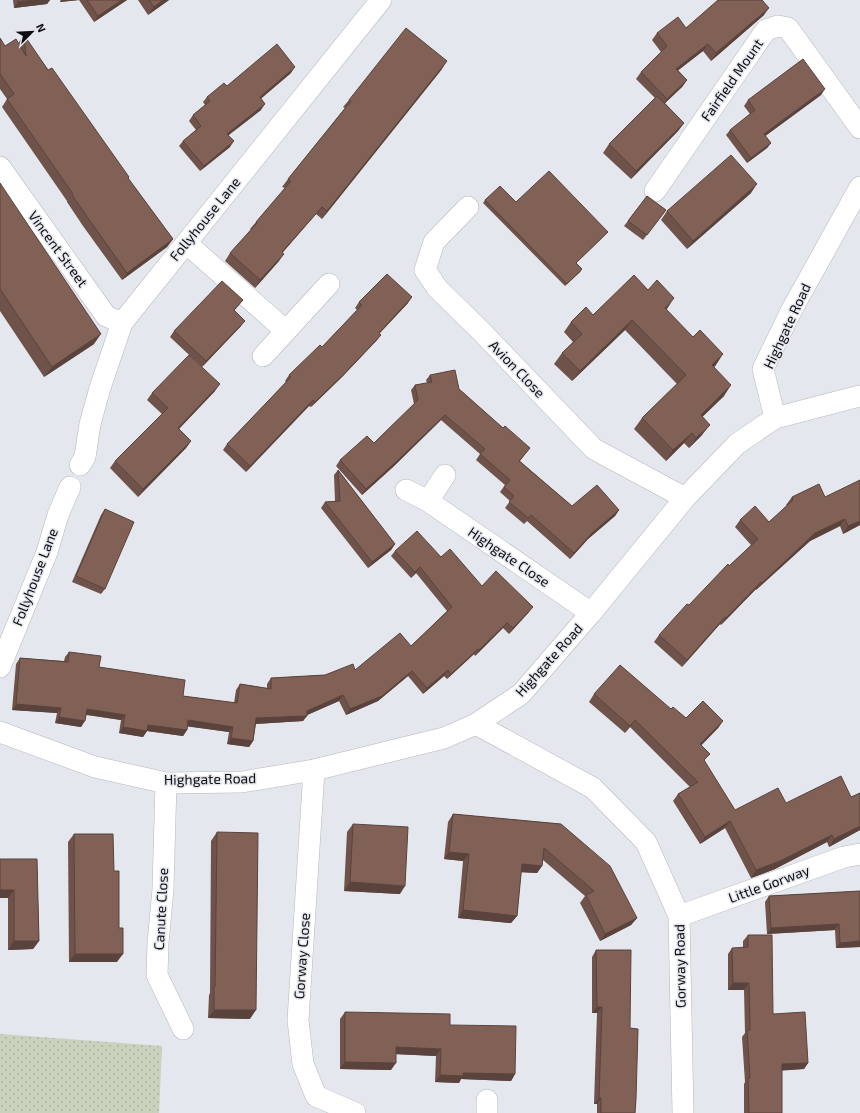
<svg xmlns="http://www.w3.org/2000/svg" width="860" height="1113" font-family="'Exo 2',sans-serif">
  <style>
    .park { fill: url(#park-dots) }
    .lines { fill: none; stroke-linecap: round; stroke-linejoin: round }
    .street-casing { stroke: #b5b7bd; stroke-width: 22 }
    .street { stroke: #fff; stroke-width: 21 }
    .wall { fill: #6f534a }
    .shaded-wall { fill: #5a433c }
    .building { fill: #816056; stroke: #5a433c }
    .labels { text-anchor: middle; stroke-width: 3; stroke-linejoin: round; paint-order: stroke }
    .street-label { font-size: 14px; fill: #0e0e10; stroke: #e5e7ee }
  </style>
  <defs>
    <pattern id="park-dots" width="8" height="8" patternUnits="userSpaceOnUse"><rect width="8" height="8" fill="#cad2bd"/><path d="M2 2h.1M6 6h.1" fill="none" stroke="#acb3a1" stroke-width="1.8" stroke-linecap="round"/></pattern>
  </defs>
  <rect width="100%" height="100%" fill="#e5e7ee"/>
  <polygon class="park" points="0,1034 162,1046 159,1113 0,1113"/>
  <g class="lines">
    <g class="street-casing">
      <g id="street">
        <polyline points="0,167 106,316 122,323"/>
        <polyline points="655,191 766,30 778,26 788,28 860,128"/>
        <polyline points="468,207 434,242 425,270 438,289 480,330 594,449 685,498"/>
        <polyline points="186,243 286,331"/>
        <polyline points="263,356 329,284"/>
        <polyline points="775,418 763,369 791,311 860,187"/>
        <polyline points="80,465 85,457 90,424 100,388 122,323 381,0"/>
        <polyline points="406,490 428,501 591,613"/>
        <polyline points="428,501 445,475"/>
        <polyline points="0,667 47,552 58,515 70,487"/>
        <polyline points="476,724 593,788 646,842 679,916 683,1113"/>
        <polyline points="0,732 95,767 166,783 242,782 314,770 444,738 476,724 521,694 591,613 685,498 737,444 775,418 860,396"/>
        <polyline points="314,770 298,1020 303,1064 316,1096 355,1113"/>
        <polyline points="166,783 163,889 158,943 157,975 183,1029"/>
        <polyline points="679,916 844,857 860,854"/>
        <polyline points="487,1113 487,1100"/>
      </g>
    </g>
    <use href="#street" class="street"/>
  </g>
  <g class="wall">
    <polygon points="13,0 50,0 47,4 14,8"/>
    <polygon points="61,0 127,0 94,22 79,0 60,2"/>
    <polygon points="138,0 169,0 148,15"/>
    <polygon points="764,15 711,61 703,51 678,70 687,80 682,87 665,103 684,123 678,131 631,179 603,153 609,144 655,98 636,79 641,72 661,52 652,40 657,33"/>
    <polygon points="24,35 48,70 173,239 167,247 122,280 83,226 67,202 67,201 2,107 7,99 0,89 0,38 5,46 19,43 19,42"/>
    <polygon points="442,69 322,219 316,214 283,252 279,261 255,288 225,261 230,253 251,230 250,229 256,222 285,188 282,187 288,179 345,108 343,107 349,100"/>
    <polygon points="291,73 261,98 261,110 229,135 230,147 200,171 179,146 183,141 196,130 189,121 193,115 205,105 203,102 207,97 227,86"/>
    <polygon points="821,95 765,136 771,143 767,148 747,163 726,135 730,130 750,114 744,106 748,100"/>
    <polygon points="0,183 94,344 44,377 0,311"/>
    <polygon points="751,193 687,249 661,220 667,211"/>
    <polygon points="647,196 666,210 643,240 624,226"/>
    <polygon points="485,200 516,202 605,235 576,263 582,269 580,272 565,286 483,203"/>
    <polygon points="243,300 234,311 241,326 202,367 170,337 174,331"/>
    <polygon points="359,302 408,303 380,333 377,340 342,377 311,407 309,406 246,472 223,450 227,444 286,382 285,381 289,375 322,347 357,310 355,308"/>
    <polygon points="666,309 716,365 714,367 724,396 702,417 702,435 689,448 684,443 666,461 634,429 642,418 677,384 625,330 572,381 554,364 562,353 573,342 564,332 571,322 593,315"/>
    <polygon points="430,375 459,389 503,428 530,448 520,461 572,506 619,510 615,516 588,539 570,559 527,521 524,524 505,508 510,501 500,492 505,485 476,460 480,454 441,420 393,467 362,495 336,466 340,460 374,443 414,404 411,390 415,385 427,383 426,380"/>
    <polygon points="215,391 179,429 191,441 186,448 138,497 110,468 115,461 162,414 147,400 152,393"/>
    <polygon points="338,470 395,544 391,550 368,568 321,508 325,502 335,501 334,475"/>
    <polygon points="792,497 825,497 860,525 843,534 840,526 810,541 756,590 756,589 721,625 720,624 682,667 654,642 659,635 689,605 751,545 735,527 740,520 769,522 787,506 786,505"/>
    <polygon points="105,509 105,589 101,594 72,582 101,515"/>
    <polygon points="395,551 441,557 482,586 529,612 509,634 503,628 475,656 474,654 447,679 444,676 423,694 408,676 378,701 346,715 339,701 307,715 303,721 256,724 253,741 249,747 227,744 229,732 187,726 187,730 183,736 147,731 143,737 119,733 121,720 86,715 81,727 55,723 57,713 12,710 16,664 20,658 64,661 65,657 69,652 99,667 183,696 234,703 236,690 240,684 267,688 267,684 271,678 325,675 355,670 411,646 447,611 416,573 411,578 391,556"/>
    <polygon points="594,694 671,709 686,718 723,721 718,728 701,745 705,762 735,810 786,803 860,830 829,847 827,842 775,869 751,878 725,828 700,844 673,801 678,794 690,787 630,727 625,733 589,702"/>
    <polygon points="453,814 561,824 637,918 631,925 600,941 580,903 585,896 543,860 542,866 537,873 521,872 517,916 511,923 458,918 463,861 444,859 448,822"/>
    <polygon points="353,824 400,894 344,891 347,832"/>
    <polygon points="217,832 250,1019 208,1018 209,995 210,993 211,841"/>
    <polygon points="74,834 114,871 117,962 69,962 68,842"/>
    <polygon points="37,859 39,941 33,949 8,950 8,898 0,898"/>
    <polygon points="860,891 860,947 836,948 835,930 767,934 765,902 769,896"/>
    <polygon points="748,935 773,1014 808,1063 804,1069 782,1070 782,1113 744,1113 744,1084 745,1082 742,1037 745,1033 744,990 728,990 728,954 732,948 743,948 743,941"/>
    <polygon points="596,950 630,1028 636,1100 635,1113 597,1113 597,1104 594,1104 597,1013 592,1013 592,957"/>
    <polygon points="345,1012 450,1025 515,1074 511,1081 461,1079 459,1083 435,1082 436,1056 396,1054 391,1070 340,1069 340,1019"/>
  </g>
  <g class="shaded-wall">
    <polygon points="37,0 50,0 47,4 14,8 18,2"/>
    <polygon points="61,0 79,0 60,2"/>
    <polygon points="122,0 127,0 94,22 98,16"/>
    <polygon points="163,0 169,0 148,15 154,7"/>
    <polygon points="769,8 764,15 711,61 716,53"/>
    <polygon points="708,44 703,51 671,76 676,69"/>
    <polygon points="447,61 442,69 322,219 327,211"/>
    <polygon points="295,67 291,73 256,103 260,97"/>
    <polygon points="687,80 682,87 662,106 667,99"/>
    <polygon points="825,89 821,95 760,140 764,134"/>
    <polygon points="265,104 261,110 223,139 227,134"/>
    <polygon points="684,123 678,131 631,179 636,171"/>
    <polygon points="234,141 230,147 200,171 204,166"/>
    <polygon points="771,143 767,148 747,163 751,158"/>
    <polygon points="757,184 751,193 687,249 693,241"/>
    <polygon points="322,207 316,214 277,259 282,252"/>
    <polygon points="173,239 167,247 122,280 127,273"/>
    <polygon points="284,254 279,261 255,288 260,280"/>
    <polygon points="582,269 580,272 565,286"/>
    <polygon points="412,297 408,303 375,338 379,333"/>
    <polygon points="674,298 667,309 657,318 665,308"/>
    <polygon points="632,320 625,330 572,381 580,371"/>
    <polygon points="245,321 241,326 202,367 206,361"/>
    <polygon points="101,334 94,344 44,377 52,367"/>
    <polygon points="381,335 377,340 342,377 311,407 315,402"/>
    <polygon points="723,354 716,365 705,376 712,365"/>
    <polygon points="220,384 215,391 173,435 178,428"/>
    <polygon points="731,385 724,396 693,426 701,415"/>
    <polygon points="313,400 309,406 246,472 250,466"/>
    <polygon points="445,415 441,420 393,467 362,495 366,489"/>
    <polygon points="710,425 702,435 689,448 696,438"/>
    <polygon points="692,433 684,443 666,461 673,450"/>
    <polygon points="191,441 186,448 138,497 143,489"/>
    <polygon points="619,510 615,516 588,539 570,559 574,553 592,533"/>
    <polygon points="845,519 840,526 810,541 756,590 762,583 815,533"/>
    <polygon points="860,521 860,525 843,534 848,526"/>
    <polygon points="395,544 391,550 368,568 372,562"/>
    <polygon points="420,567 416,573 411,578 415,572"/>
    <polygon points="761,582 756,589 721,625 726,618"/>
    <polygon points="533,607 529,612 509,634 513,628"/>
    <polygon points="725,617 720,624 682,667 687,660"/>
    <polygon points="507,623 503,628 475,656 479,650"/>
    <polygon points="478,649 474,654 447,679 451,674"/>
    <polygon points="448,670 444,676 423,694 427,688"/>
    <polygon points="412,671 408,676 378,701 346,715 350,709"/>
    <polygon points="343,695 339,701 305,716 307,716 303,721 252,724 256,718 307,711"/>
    <polygon points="16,704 61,708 57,713 12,710"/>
    <polygon points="87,709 125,715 121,720 83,714"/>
    <polygon points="59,717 85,721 81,727 55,723"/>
    <polygon points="188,720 233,727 229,732 184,726"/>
    <polygon points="635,720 630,727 625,733 630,726"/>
    <polygon points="723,721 718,728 695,752 700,744"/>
    <polygon points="148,725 187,730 183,736 147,731 143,737 119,733 123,727"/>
    <polygon points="231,738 253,741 249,747 227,744"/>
    <polygon points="730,821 725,828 700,844 705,837"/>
    <polygon points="860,826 860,830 829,847 834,839"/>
    <polygon points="832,835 827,842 775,869 751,878 756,870"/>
    <polygon points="449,852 469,854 463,861 444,859"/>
    <polygon points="522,864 542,866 537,873 516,872"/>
    <polygon points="350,882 405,886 400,894 344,891"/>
    <polygon points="0,890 14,890 8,898 0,898"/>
    <polygon points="463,910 517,916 511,923 458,918"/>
    <polygon points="637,918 631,925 600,941 605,934"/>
    <polygon points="839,924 835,930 767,934 771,928"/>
    <polygon points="14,941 39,941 33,949 8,950"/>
    <polygon points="860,941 860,947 836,948 840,943"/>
    <polygon points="75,954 123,954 117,962 69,962"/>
    <polygon points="733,983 749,983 744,990 728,990"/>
    <polygon points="597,1007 602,1007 597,1013 592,1013"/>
    <polygon points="214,1010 256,1010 250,1019 208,1018"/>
    <polygon points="396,1047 441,1049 436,1056 392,1054"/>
    <polygon points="345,1062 396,1063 391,1070 340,1069"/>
    <polygon points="808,1063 804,1069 777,1071 782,1064"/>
    <polygon points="463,1073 515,1074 511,1081 461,1079 459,1083 435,1082 440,1075"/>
    <polygon points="599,1098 601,1098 597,1104 594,1104"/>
  </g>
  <g class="building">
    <polygon points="18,0 37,0 18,2"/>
    <polygon points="87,0 122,0 98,16"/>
    <polygon points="149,0 163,0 154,7"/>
    <polygon points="718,0 762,0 769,8 716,53 708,44 676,69 687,80 667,99 641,72 667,46 657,33 678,17 686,28"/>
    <polygon points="406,28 447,61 327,211 322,207 282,252 284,254 260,280 230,253 257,223 256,222 291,181 288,179 351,101 349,100"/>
    <polygon points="24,35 48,70 52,68 129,177 128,178 173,239 127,273 88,218 72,195 73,194 7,99 14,94 0,74 0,38 5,46 16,39 26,56"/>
    <polygon points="277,44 295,67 260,97 265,104 227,134 234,141 204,166 183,141 201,126 193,115 210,101 207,97 224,83 227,86"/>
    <polygon points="803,59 825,89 764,134 771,143 751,158 730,130 755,110 748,100"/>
    <polygon points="657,96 684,123 636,171 609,144"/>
    <polygon points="731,155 757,184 693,241 667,211"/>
    <polygon points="549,171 608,232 576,263 582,269 567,284 485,200 500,186 516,202"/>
    <polygon points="0,183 101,334 52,367 0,289"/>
    <polygon points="647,196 666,210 647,235 628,221"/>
    <polygon points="387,274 412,297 379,333 381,335 346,372 315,402 313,400 250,466 227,444 291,377 289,375 320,345 322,347 362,305 359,302"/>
    <polygon points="634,275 648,290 657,280 674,298 665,308 693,337 700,330 723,354 712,365 731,385 701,415 710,425 696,438 692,433 673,450 642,418 686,375 632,320 580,371 562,353 582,334 571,322 586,307 593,315"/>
    <polygon points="222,281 243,300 234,310 245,321 206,361 174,331"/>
    <polygon points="189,355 220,384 178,428 191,441 143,489 115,461 168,408 152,393"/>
    <polygon points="455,370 459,389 503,428 505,426 530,448 519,461 572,506 597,485 619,510 592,533 574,553 531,515 528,518 509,502 514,496 504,487 510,480 480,454 485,449 445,415 397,461 366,489 340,460 367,436 374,443 418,400 415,385 432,382 430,375"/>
    <polygon points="338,470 395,544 372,562 325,502 340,501"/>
    <polygon points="860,480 860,521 848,526 845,519 815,533 762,583 761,582 726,618 725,617 687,660 659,635 687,604 689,605 728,564 729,566 758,539 740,520 755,506 769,522 793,500 792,497 819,484 825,497"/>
    <polygon points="105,509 134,522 105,589 76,576"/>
    <polygon points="417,531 441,557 450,549 482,586 496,571 533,607 513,628 507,623 479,650 478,649 451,674 448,670 427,688 412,671 382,696 350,709 343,695 307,711 307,716 256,718 253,741 231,738 233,727 188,720 187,730 148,725 147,731 123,727 125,715 87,709 85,721 59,717 61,708 16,704 20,658 68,662 69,652 101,656 99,667 185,680 183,696 237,703 240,684 271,689 271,678 325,675 353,664 355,670 400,633 411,646 452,607 420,567 415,572 395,551"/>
    <polygon points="620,665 671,709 673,707 686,718 703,701 723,721 700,744 710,754 704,760 735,810 778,788 786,803 841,776 851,797 860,793 860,826 834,839 832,835 780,861 756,870 730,821 705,837 678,794 698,782 635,720 630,726 594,694"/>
    <polygon points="453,814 561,824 610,866 637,918 605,934 586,895 594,891 544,848 542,866 522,864 517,916 463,910 469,854 449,852"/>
    <polygon points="353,824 408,827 405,886 350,882"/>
    <polygon points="217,832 258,833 256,1010 214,1010 214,986 215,986"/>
    <polygon points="74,834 113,834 114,871 119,871 119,928 123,928 123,954 75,954"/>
    <polygon points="0,859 37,859 39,941 14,941 14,890 0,890"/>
    <polygon points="860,891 860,941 840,943 839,924 771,928 769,896"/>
    <polygon points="748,935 772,935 773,1014 805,1012 808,1063 782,1064 782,1113 749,1113 748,1078 750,1078 747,1030 750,1030 749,983 733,983 732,948 748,947"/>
    <polygon points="596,950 631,950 630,1028 638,1029 636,1099 635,1113 601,1113 601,1098 599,1098 602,1007 597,1007"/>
    <polygon points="345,1012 450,1014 450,1025 516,1026 515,1074 463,1073 463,1076 440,1075 441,1049 396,1047 396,1063 345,1062"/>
  </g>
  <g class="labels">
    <g class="street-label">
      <text transform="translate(732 80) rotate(-55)" y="5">Fairfield Mount</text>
      <text transform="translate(205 219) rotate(-51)" y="5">Follyhouse Lane</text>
      <text transform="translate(58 249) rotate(54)" y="5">Vincent Street</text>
      <text transform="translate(787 326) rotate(-65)" y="5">Highgate Road</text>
      <text transform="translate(517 369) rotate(46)" y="5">Avion Close</text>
      <text transform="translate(509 557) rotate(34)" y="5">Highgate Close</text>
      <text transform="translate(35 577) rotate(-69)" y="5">Follyhouse Lane</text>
      <text transform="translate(549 660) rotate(-48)" y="5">Highgate Road</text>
      <text transform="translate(210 779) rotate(-1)" y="5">Highgate Road</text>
      <text transform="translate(769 884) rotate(-20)" y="5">Little Gorway</text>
      <text transform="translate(161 909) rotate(-87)" y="5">Canute Close</text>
      <text transform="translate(302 956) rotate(-86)" y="5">Gorway Close</text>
      <text transform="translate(680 966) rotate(-91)" y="5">Gorway Road</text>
    </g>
  </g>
  <g transform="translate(32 32) rotate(66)" stroke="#e5e7ee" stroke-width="3" paint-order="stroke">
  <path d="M0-3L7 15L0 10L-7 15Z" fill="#0e0e10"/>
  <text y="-6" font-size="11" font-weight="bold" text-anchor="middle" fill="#0e0e10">N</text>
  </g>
</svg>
